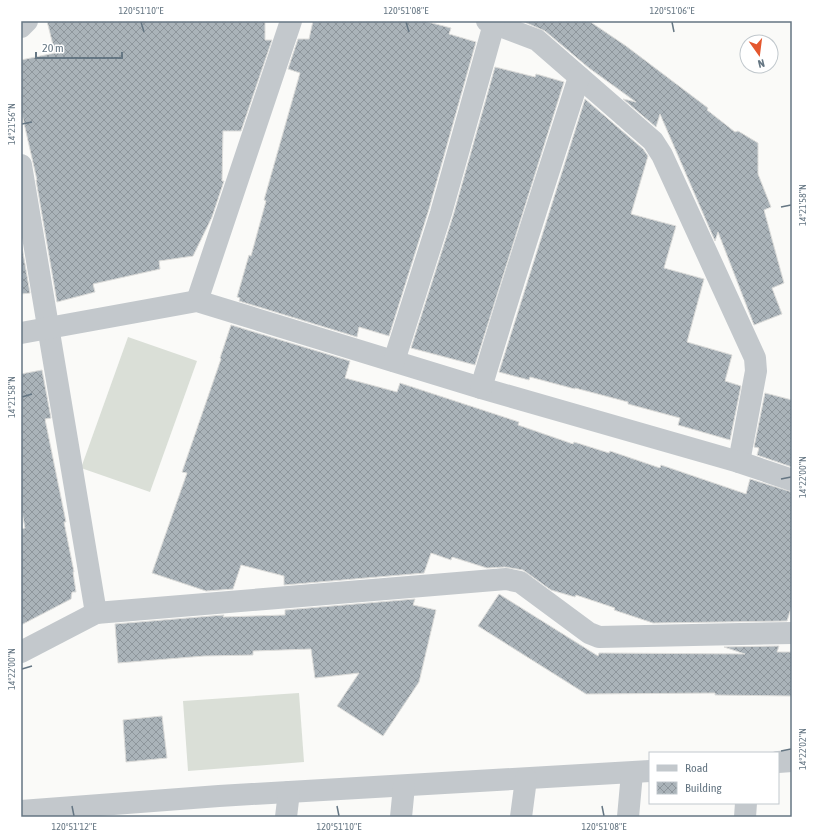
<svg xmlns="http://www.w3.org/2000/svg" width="813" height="838" font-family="'Asap Condensed',sans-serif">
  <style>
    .garden { fill: #dadfd7 }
    .building { fill: url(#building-cross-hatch); stroke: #dcdcda }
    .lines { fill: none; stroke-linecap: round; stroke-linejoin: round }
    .minor { stroke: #c3c8cc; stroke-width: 22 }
    .ticks { fill: none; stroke: #657683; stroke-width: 1.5 }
    .neatline { fill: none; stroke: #657683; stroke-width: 1.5 }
    .ticks-label { font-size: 10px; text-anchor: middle; fill: #657683 }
  </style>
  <defs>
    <pattern id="building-cross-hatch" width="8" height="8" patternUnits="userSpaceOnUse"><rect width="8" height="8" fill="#aab3b9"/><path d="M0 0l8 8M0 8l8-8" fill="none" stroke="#8e969c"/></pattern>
  </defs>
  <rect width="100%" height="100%" fill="#fafaf8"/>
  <g class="garden">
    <polygon points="128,337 197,361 150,492 81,468"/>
    <polygon points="299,693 304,762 188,771 183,701"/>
  </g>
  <g class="building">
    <polygon points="47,21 265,21 265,40 272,40 241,131 223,131 222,181 224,181 212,217 193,256 159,261 160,269 93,284 95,292 57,302 36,180 37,180 21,110 21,60 55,53"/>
    <polygon points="313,21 424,21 451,28 449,34 476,42 429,209 389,336 359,327 357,337 239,301 240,298 237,297 249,255 251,256 266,201 264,200 300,73 288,69 298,39 309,39"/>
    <polygon points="522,21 589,21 626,46 708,108 707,110 735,132 738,131 758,143 758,174 771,207 764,210 784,283 772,288 782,314 754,325 718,232 715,241 660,114 656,127 623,99 636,102 589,68 545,31"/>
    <polygon points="495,67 535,77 536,74 564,82 475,365 411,348 453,216"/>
    <polygon points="585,99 643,149 648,156 631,214 676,226 664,268 704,279 687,342 732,355 725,381 741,386 730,440 678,425 680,418 628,404 628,402 575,388 575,389 530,377 529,380 499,372"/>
    <polygon points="21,241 30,293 21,294"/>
    <polygon points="231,325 350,361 345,378 397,392 400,383 519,422 518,425 573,444 574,442 609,453 610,451 660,468 661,465 746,494 750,479 792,492 792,605 787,621 653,623 614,610 615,608 576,595 575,597 551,590 523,570 505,567 487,568 452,557 451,560 431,553 424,573 284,585 284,576 241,565 233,589 206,591 152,573 187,473 182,472 221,359 220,358"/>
    <polygon points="42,370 51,418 45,419 66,522 64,522 74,572 73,572 76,592 72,592 71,599 21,625 21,529 25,528 21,507 21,374"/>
    <polygon points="765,393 792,400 792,467 757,455 759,448 754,447"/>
    <polygon points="499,594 598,656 599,653 745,654 724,647 779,646 777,652 792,652 792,696 715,695 715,693 586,694 478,626"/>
    <polygon points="415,599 413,605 436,610 419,682 383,736 337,706 359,673 315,678 311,649 253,651 253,655 204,656 118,663 115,624 224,615 223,617 285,615 285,610"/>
    <polygon points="162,716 167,758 126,762 123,720"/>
  </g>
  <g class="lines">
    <g class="minor">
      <polyline points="487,21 537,40 653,141 662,155 755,358 756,371 739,462"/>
      <polyline points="21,27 27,21"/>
      <polyline points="21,165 96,613"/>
      <polyline points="197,301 291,21"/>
      <polyline points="21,333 197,301 481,388 739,462 792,480"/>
      <polyline points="394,361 441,213 494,24"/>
      <path d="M481,388c31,-105 65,-208 98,-311"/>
      <polyline points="21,652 96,613 506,579 520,582 589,633 599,637 792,633"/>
      <polyline points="778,762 792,761"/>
      <polyline points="21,811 219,796 650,771"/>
      <polyline points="286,817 289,792"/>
      <polyline points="401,817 404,786"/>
      <polyline points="521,817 526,779"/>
      <polyline points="628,817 632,773"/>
      <polyline points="745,817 746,803"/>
    </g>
  </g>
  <path class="ticks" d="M141,22l3,10M406,22l3,10M672,22l2,10M22,124l10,-2M781,207l10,-2M22,397l10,-3M781,479l10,-2M22,669l10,-3M781,751l10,-2M72,806l2,10M337,806l2,10M602,806l2,10"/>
  <rect width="813" height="838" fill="none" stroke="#ffffff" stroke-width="44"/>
  <rect x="649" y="752" width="130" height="52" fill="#ffffff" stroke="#c1c8cd"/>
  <rect x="657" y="765" width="20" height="6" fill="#c3c8cc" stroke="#c1c8cd"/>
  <text x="685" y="772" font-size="12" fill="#657683">Road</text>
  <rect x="657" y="782" width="20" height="12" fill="url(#building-cross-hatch)" stroke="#c1c8cd"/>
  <text x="685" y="792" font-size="12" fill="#657683">Building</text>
  <g transform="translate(759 54) rotate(166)"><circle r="19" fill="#ffffff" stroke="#c1c8cd"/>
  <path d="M0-3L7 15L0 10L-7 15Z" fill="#e4572e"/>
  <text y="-6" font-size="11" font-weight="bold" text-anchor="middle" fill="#657683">N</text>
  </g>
  <path d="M36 52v6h86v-6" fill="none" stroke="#657683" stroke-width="2"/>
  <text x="42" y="52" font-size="12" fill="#657683" stroke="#ffffff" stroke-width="3" paint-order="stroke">20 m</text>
  <rect x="22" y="22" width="769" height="794" class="neatline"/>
  <g class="ticks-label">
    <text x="141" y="14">120°51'10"E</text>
    <text x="406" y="14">120°51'08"E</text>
    <text x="672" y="14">120°51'06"E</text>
    <text transform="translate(11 124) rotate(-90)" y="4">14°21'56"N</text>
    <text transform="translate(802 205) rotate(-90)" y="4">14°21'58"N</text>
    <text transform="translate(11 397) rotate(-90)" y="4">14°21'58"N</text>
    <text transform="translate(802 477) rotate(-90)" y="4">14°22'00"N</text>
    <text transform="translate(11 669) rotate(-90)" y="4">14°22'00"N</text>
    <text transform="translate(802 749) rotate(-90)" y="4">14°22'02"N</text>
    <text x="74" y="830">120°51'12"E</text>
    <text x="339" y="830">120°51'10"E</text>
    <text x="604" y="830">120°51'08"E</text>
  </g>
</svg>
